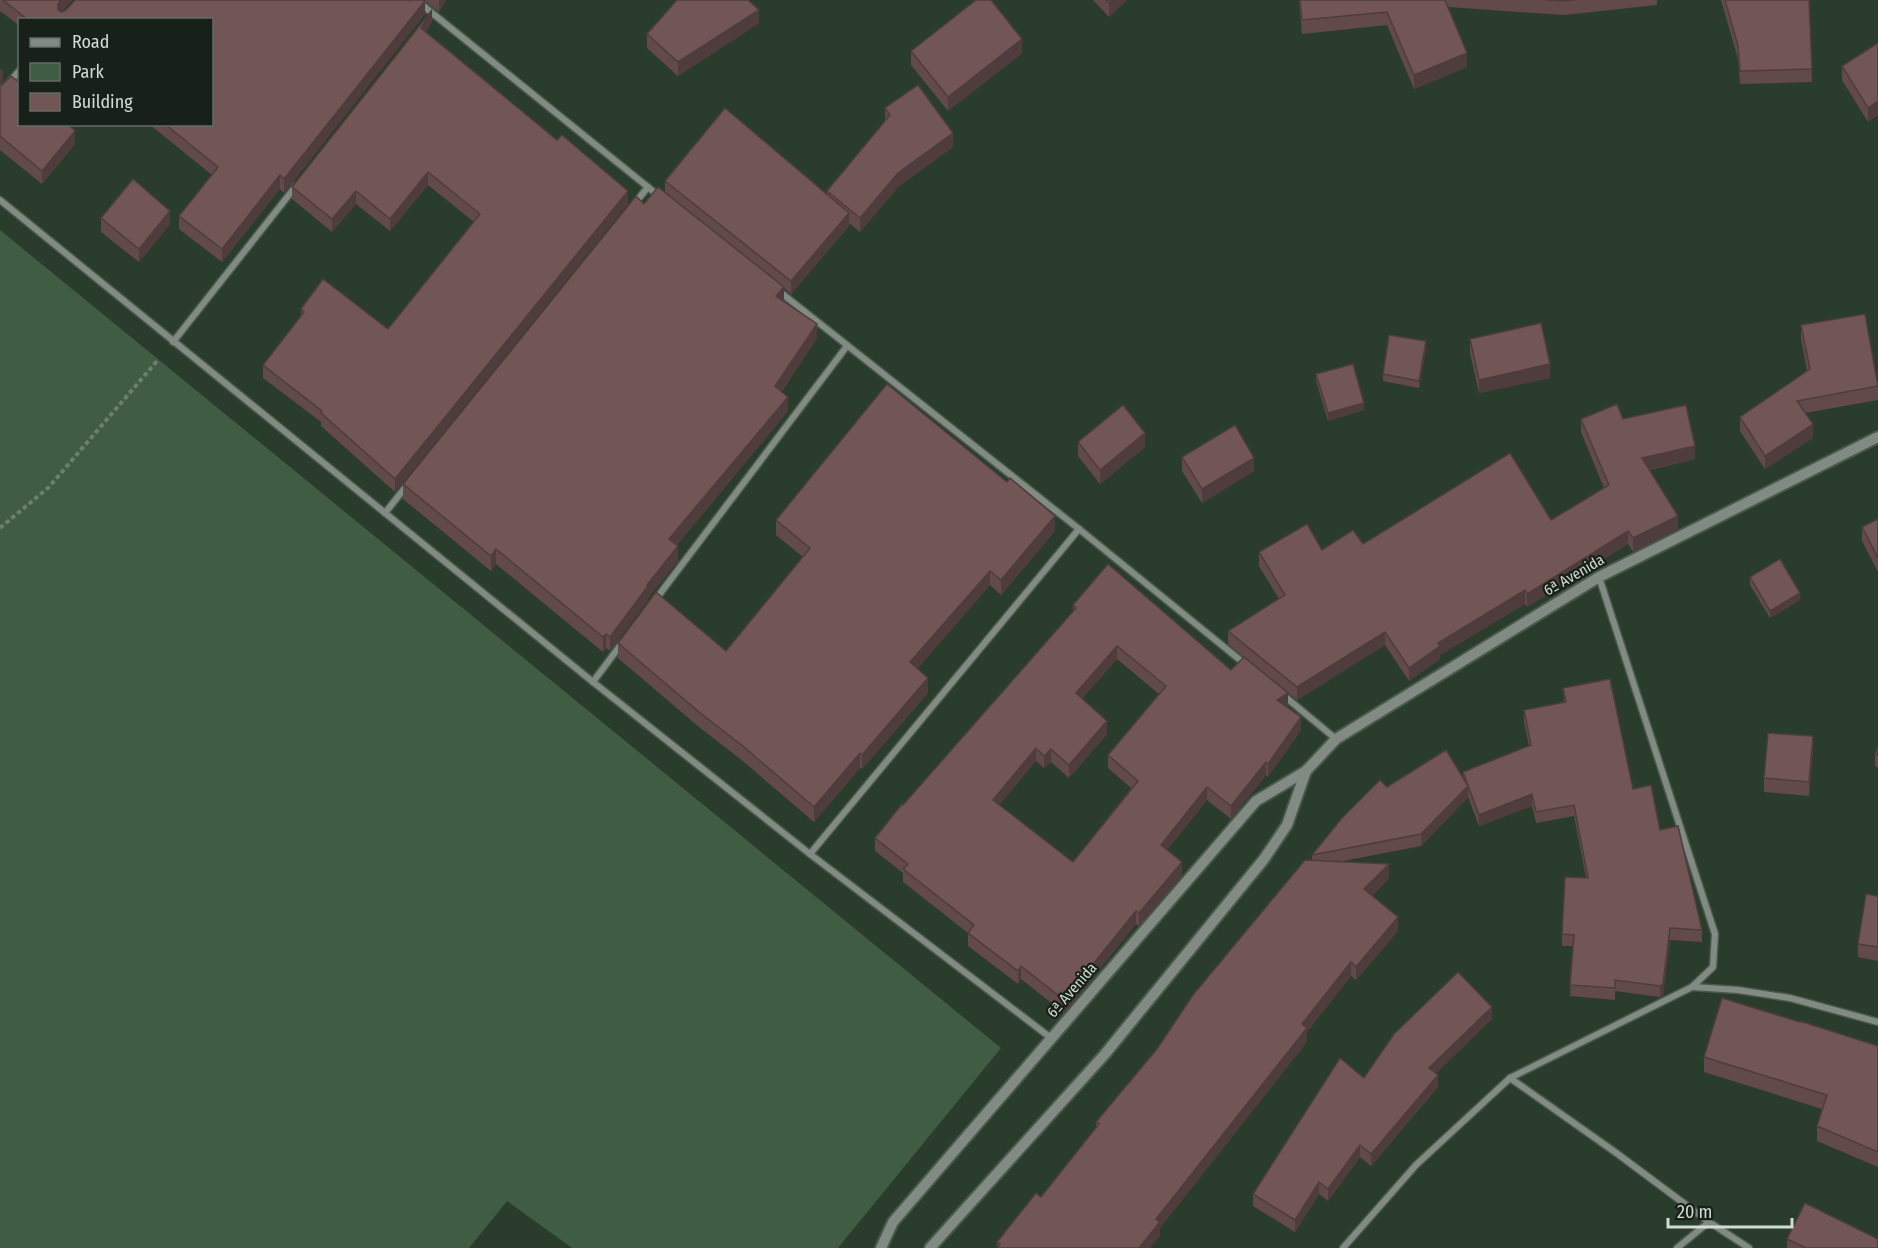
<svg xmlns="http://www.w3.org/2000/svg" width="1878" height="1248" font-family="'Fira Sans Condensed',sans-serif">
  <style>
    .green { fill: #405c43 }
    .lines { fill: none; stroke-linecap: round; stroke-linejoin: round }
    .minor-casing { stroke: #48594a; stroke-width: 9 }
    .tertiary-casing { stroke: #48594a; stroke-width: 14 }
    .path { stroke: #6e7d6f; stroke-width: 4; stroke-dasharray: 4.5 3; stroke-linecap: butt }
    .minor { stroke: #828b83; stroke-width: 6 }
    .tertiary { stroke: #828b83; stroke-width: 10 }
    .wall { fill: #614a49; fill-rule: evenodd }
    .shaded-wall { fill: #4f3c3c }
    .building { fill: #715655; stroke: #4f3c3c; stroke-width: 1.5; fill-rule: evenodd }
    .labels { text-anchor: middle; stroke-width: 4.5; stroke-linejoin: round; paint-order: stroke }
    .street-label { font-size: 15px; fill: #d1dcd2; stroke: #182119 }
  </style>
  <rect width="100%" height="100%" fill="#2a3c2c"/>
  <polygon class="green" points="0,230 1001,1048 838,1248 572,1248 507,1201 469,1248 0,1248"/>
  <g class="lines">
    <g class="minor-casing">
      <g id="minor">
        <polyline points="416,0 659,196"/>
        <polyline points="0,93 20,70"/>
        <polyline points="0,200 593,682 810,854 1051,1038"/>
        <polyline points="635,203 648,187"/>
        <polyline points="780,292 1079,529 1245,664"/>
        <polyline points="173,342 296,186"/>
        <polyline points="385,513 408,484"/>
        <polyline points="656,599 847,346"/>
        <polyline points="593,682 622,643"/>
        <polyline points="1283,695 1336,739"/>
        <polyline points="810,854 1079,529"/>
        <polyline points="1692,987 1738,990 1790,998 1878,1022"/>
        <polyline points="1510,1078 1615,1152 1709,1222 1749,1248"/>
        <polyline points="1343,1248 1416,1165 1510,1078 1692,987 1713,967 1715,934 1599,577"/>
        <polyline points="1677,1248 1709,1222"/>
      </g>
    </g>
    <g class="tertiary-casing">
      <g id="tertiary">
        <polyline points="881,1248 893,1222 1256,801 1306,771 1336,739 1599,577 1878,437"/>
        <polyline points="930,1248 1105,1054 1264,859 1287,825 1306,771"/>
      </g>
    </g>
    <polyline class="path" points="0,528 49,487 157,361"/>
    <use href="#minor" class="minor"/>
    <use href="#tertiary" class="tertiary"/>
  </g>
  <g class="wall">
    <polygon points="0,0 72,0 62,12 425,14 284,193 280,189 222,262 179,229 179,216 212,175 149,124 212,124 212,20 20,20 20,26 0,11"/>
    <polygon points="424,0 446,0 439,12"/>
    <polygon points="1093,0 1127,0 1109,17"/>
    <polygon points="1299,0 1657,0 1657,5 1564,15 1448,7 1467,67 1414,89 1387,25 1302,34"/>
    <polygon points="1721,0 1809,0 1812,82 1740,84 1738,59"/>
    <polygon points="432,22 426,32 628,204 395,492 321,426 321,422 263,378 263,365 301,316 301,309 388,329 474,222 428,185 390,231 356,204 332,232 292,199 292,187"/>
    <polygon points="759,23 678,76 647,48 647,34"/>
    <polygon points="1878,43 1878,115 1868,122 1842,80 1842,66"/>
    <polygon points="911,51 1022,53 948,111 911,65"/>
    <polygon points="0,67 3,82 1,84 75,144 42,184 0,150"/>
    <polygon points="885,108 953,147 898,187 860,232 849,223 849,226 791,294 784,288 784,302 817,338 782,391 788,411 677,545 678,561 648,598 648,600 610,651 606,648 603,652 496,564 491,571 403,499 403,484 644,204 665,192 665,181 827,195 827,191 885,121"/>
    <polygon points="101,218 170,224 139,262 101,232"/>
    <polygon points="1801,325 1878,386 1878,400 1805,413 1813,438 1765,469 1740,431 1740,417 1807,371 1801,339"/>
    <polygon points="1470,339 1550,378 1479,393 1470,353"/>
    <polygon points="1426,348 1419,388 1383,381 1383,374"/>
    <polygon points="1316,374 1364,410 1328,421 1316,381"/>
    <polygon points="1581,419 1623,419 1695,459 1650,470 1678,529 1633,552 1628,544 1527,607 1525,604 1440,655 1440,659 1409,681 1385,645 1297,700 1228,644 1228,631 1279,599 1259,566 1259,552 1322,550 1551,520 1604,488 1581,432"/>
    <polygon points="1078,442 1145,447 1100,484 1078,456"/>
    <polygon points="1182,457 1254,471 1202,503 1182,471"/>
    <polygon points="1878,519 1878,572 1862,541 1862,527"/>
    <polygon points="776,520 1055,531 1001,595 990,585 917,669 928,693 862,769 860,768 814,822 744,762 699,727 618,658 618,643 726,651 803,557 776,535"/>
    <polygon points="1750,577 1800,600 1770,618 1750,585"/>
    <path d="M1073,605l158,65 57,36 -1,1 14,23 -33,47 -2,-2 -35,44 -24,-19 -40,50 15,25 -43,51 -3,-2 -72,89 -43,-34 -3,5 -50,-38v-13l-65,-51v-9l-28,-22v-13l198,-226zM1117,659l42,35 -51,61v13l23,20 -58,74 -74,-57 37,-44 8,7 7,-6 18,16 38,-44 -25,-36z"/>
    <polygon points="1563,688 1660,830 1702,930 1702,942 1670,940 1663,996 1660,997 1615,991 1615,1000 1570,996 1573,946 1562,946 1562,934 1586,878 1574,816 1536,823 1532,806 1479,826 1468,797 1421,846 1338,862 1389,878 1372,896 1398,931 1356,980 1351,976 1307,1032 1307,1042 1160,1228 1160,1236 997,1248 997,1242 1041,1197 1096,1127 1096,1122 1312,860 1312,855 1387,787 1463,778 1463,772 1529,746 1524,722 1524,710 1564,702"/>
    <polygon points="1878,747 1878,768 1875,766 1875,754"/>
    <polygon points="1813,750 1809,796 1764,792 1764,778"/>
    <polygon points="1878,896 1878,961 1858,957 1858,944"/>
    <polygon points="1492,1019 1436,1073 1438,1087 1371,1166 1360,1157 1328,1201 1319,1194 1295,1232 1253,1206 1253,1194 1364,1078"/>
    <polygon points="1878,1046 1878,1167 1817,1141 1817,1126 1822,1109 1704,1072 1704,1057"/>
    <polygon points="1787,1239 1878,1248 1787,1248"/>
  </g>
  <g class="shaded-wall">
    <polygon points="61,0 72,0 58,17 58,4"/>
    <polygon points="439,0 446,0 439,12"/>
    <polygon points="1113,0 1127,0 1109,17 1109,3"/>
    <polygon points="425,1 425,14 284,193 284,179"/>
    <polygon points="432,10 432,22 421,41 421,28"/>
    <polygon points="759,10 759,23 678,76 678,62"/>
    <polygon points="1022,39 1022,53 948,111 948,97"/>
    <polygon points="1467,53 1467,67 1414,89 1414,75"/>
    <polygon points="3,69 3,82 0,85 0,72"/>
    <polygon points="1878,101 1878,115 1868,122 1868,108"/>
    <polygon points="75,131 75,144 42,184 42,171"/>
    <polygon points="953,133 953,147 898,187 860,232 860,218 898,173"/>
    <polygon points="428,172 428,185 390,231 390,219"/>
    <polygon points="280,175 280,189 222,262 222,249"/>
    <polygon points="356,191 356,204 332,232 332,219"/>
    <polygon points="628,191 628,204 395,492 395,479"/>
    <polygon points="170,211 170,224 139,262 139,249"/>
    <polygon points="849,213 849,226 791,294 791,281"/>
    <polygon points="784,287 784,302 776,296"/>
    <polygon points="817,324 817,338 775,400 775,386"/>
    <polygon points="1426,341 1426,348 1419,388 1419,381"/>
    <polygon points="1550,364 1550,378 1479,393 1479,380"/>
    <polygon points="788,397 788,411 669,554 669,539"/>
    <polygon points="1364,403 1364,410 1328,421 1328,413"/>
    <polygon points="1813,424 1813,438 1765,469 1765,456"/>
    <polygon points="1145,433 1145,447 1100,484 1100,470"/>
    <polygon points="1695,446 1695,459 1642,471 1642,458"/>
    <polygon points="1254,458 1254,471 1202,503 1202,489"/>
    <polygon points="1055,516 1055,531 1001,595 1001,580"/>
    <polygon points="1678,516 1678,529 1633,552 1633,538"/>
    <polygon points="1628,531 1628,544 1527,607 1527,594"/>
    <polygon points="678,546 678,561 648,598 648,600 610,651 610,637 647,585"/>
    <polygon points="496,549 496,564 491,571 491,556"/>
    <polygon points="990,571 990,585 910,677 910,662"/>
    <polygon points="1525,590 1525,604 1440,655 1440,659 1409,681 1409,668 1438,643"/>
    <polygon points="1800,593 1800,600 1770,618 1770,611"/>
    <polygon points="1385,632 1385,645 1297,700 1297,687"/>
    <polygon points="606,634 606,648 603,652 603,637"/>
    <polygon points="1117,646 1117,659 1076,706 1076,693"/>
    <polygon points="928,678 928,693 862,769 862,755"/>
    <polygon points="1288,693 1288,706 1277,713 1277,700"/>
    <polygon points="1301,717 1301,730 1268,777 1268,764"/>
    <polygon points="1107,721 1107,734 1069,778 1069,765"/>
    <polygon points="1813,736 1813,750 1809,796 1809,782"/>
    <polygon points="1036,748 1036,761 993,813 993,800"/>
    <polygon points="1051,749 1051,762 1044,768 1044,756"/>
    <polygon points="860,753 860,768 814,822 814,807"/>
    <polygon points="1266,762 1266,775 1231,819 1231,806"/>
    <polygon points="1468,786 1468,798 1421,846 1421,834"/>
    <polygon points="1207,787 1207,800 1161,858 1161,845"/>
    <polygon points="1532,794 1532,806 1479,826 1479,815"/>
    <polygon points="1182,862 1182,875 1139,926 1139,913"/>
    <polygon points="1389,864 1389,878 1364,903 1364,889"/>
    <polygon points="1136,911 1136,924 1064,1013 1064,1000"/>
    <polygon points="1398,917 1398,931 1356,980 1356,967"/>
    <polygon points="1670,928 1670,940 1663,996 1660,997 1660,986"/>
    <polygon points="1351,962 1351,976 1307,1032 1307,1042 1160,1228 1160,1236 1150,1248 1139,1248 1156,1219 1302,1024"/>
    <polygon points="1021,966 1021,979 1018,984 1018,971"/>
    <polygon points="1492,1007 1492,1019 1429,1080 1429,1068"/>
    <polygon points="1438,1075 1438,1087 1371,1166 1371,1154"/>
    <polygon points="1360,1145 1360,1157 1328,1201 1328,1189"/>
    <polygon points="1319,1182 1319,1194 1295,1232 1295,1220"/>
  </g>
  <g class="building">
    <polygon points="3,0 61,0 58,4 58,10 62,12 66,10 75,0 409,0 410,1 410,0 424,0 425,1 284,179 280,175 222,249 179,216 218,167 165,124 212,124 212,20 28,20"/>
    <polygon points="677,0 748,0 759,10 678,62 647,34"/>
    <polygon points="976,0 991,0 1022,39 948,97 911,51"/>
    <polygon points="1106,0 1113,0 1109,3"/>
    <polygon points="1300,0 1445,0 1467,53 1414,75 1387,12 1302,20"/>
    <polygon points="1546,0 1575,0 1564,1"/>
    <polygon points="1725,0 1809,0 1812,69 1740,71 1738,46"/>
    <polygon points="432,10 421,28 557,140 562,135 628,191 395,479 321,413 322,411 263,365 304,312 301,309 323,279 388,329 480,214 428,172 390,219 356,191 332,219 292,187"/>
    <polygon points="1878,43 1878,101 1868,108 1842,66"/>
    <polygon points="11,76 20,83 20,124 68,124 75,131 42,171 0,136 0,84 2,85"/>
    <polygon points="918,85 953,133 898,173 860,218 827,191 890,115 885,108"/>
    <polygon points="725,108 849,213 791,281 665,181"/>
    <polygon points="133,179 170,211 139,249 101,218"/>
    <polygon points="658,187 784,287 776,296 817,324 775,386 788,397 669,539 678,546 647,585 648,586 610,637 606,634 603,637 496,549 491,556 403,484 636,196 644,204"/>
    <polygon points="1865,314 1878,386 1797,401 1813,424 1765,456 1740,417 1810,369 1801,325"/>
    <polygon points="1541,323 1550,364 1479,380 1470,339"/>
    <polygon points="1389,335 1426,341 1419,381 1383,374"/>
    <polygon points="1353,364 1364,403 1328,413 1316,374"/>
    <polygon points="887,384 1007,482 1010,478 1055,516 1001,580 990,571 910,662 928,678 862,755 860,753 814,807 744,747 699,712 618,643 656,592 726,651 810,548 776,520"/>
    <polygon points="1617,404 1623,419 1686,405 1695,446 1642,458 1678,516 1633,538 1628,531 1527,594 1525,590 1438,643 1440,646 1409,668 1385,632 1297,687 1228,631 1285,595 1259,552 1307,524 1322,550 1353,530 1363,544 1510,453 1551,520 1609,485 1581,419"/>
    <polygon points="1123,405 1145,433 1100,470 1078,442"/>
    <polygon points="1235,425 1254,458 1202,489 1182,457"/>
    <polygon points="1878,519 1878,558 1862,527"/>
    <polygon points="1780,559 1800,593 1770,611 1750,577"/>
    <path d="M1108,564l123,106 13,-13 44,36 -11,7 24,17 -33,47 -2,-2 -35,44 -24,-19 -46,58 21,17 -43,51 -3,-2 -72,89 -43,-34 -3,5 -50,-38 6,-8 -71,-56 5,-5 -33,-26 27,-34 1,1 173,-197 -3,-3zM1117,646l49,40 -58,69 30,26 -65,81 -80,-62 43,-52 8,8 7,-7 18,16 38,-44 -31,-28z"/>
    <polygon points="1610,679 1633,789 1651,785 1660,830 1678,826 1702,930 1670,928 1663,984 1660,986 1615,980 1615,988 1570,985 1574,935 1562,934 1565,877 1588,878 1574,805 1536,812 1532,794 1479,815 1463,772 1531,745 1524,710 1566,702 1563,688"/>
    <polygon points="1768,733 1813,736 1809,782 1764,778"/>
    <polygon points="1878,747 1878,755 1875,754"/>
    <polygon points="1446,750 1468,786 1421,834 1312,855 1342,818 1380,780 1387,787"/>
    <polygon points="1305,860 1389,864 1364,889 1398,917 1356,967 1351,962 1302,1024 1307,1028 1156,1219 1160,1222 1139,1248 997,1248 1000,1244 997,1242 1036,1193 1041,1197 1099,1124 1096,1122 1157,1049 1193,995"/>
    <polygon points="1866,894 1878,896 1878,947 1858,944"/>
    <polygon points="1458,972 1492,1007 1429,1068 1438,1075 1371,1154 1360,1145 1328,1189 1319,1182 1295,1220 1253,1194 1340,1058 1364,1078 1394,1034"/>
    <polygon points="1722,998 1800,1022 1800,1021 1878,1046 1878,1152 1817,1126 1827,1095 1704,1057"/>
    <polygon points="1805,1203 1878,1239 1878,1248 1806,1248 1787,1239"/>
  </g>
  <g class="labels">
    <g class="street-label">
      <text transform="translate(1574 575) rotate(-30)" y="5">6ª Avenida</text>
      <text transform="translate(1072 990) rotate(-49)" y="5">6ª Avenida</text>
    </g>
  </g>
  <rect x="18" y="18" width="195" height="108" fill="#182119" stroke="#626c63" stroke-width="1.5"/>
  <rect x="30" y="38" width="30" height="9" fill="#828b83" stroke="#626c63" stroke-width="1.5"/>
  <text x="72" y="48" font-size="18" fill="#d1dcd2">Road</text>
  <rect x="30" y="63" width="30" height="18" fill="#405c43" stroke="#626c63" stroke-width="1.5"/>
  <text x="72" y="78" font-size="18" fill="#d1dcd2">Park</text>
  <rect x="30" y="93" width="30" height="18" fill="#715655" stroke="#626c63" stroke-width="1.5"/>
  <text x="72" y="108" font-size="18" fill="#d1dcd2">Building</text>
  <path d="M1668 1218v9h124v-9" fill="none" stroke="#d1dcd2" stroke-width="3"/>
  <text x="1677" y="1218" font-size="18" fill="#d1dcd2" stroke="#182119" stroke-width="4.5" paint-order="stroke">20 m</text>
</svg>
